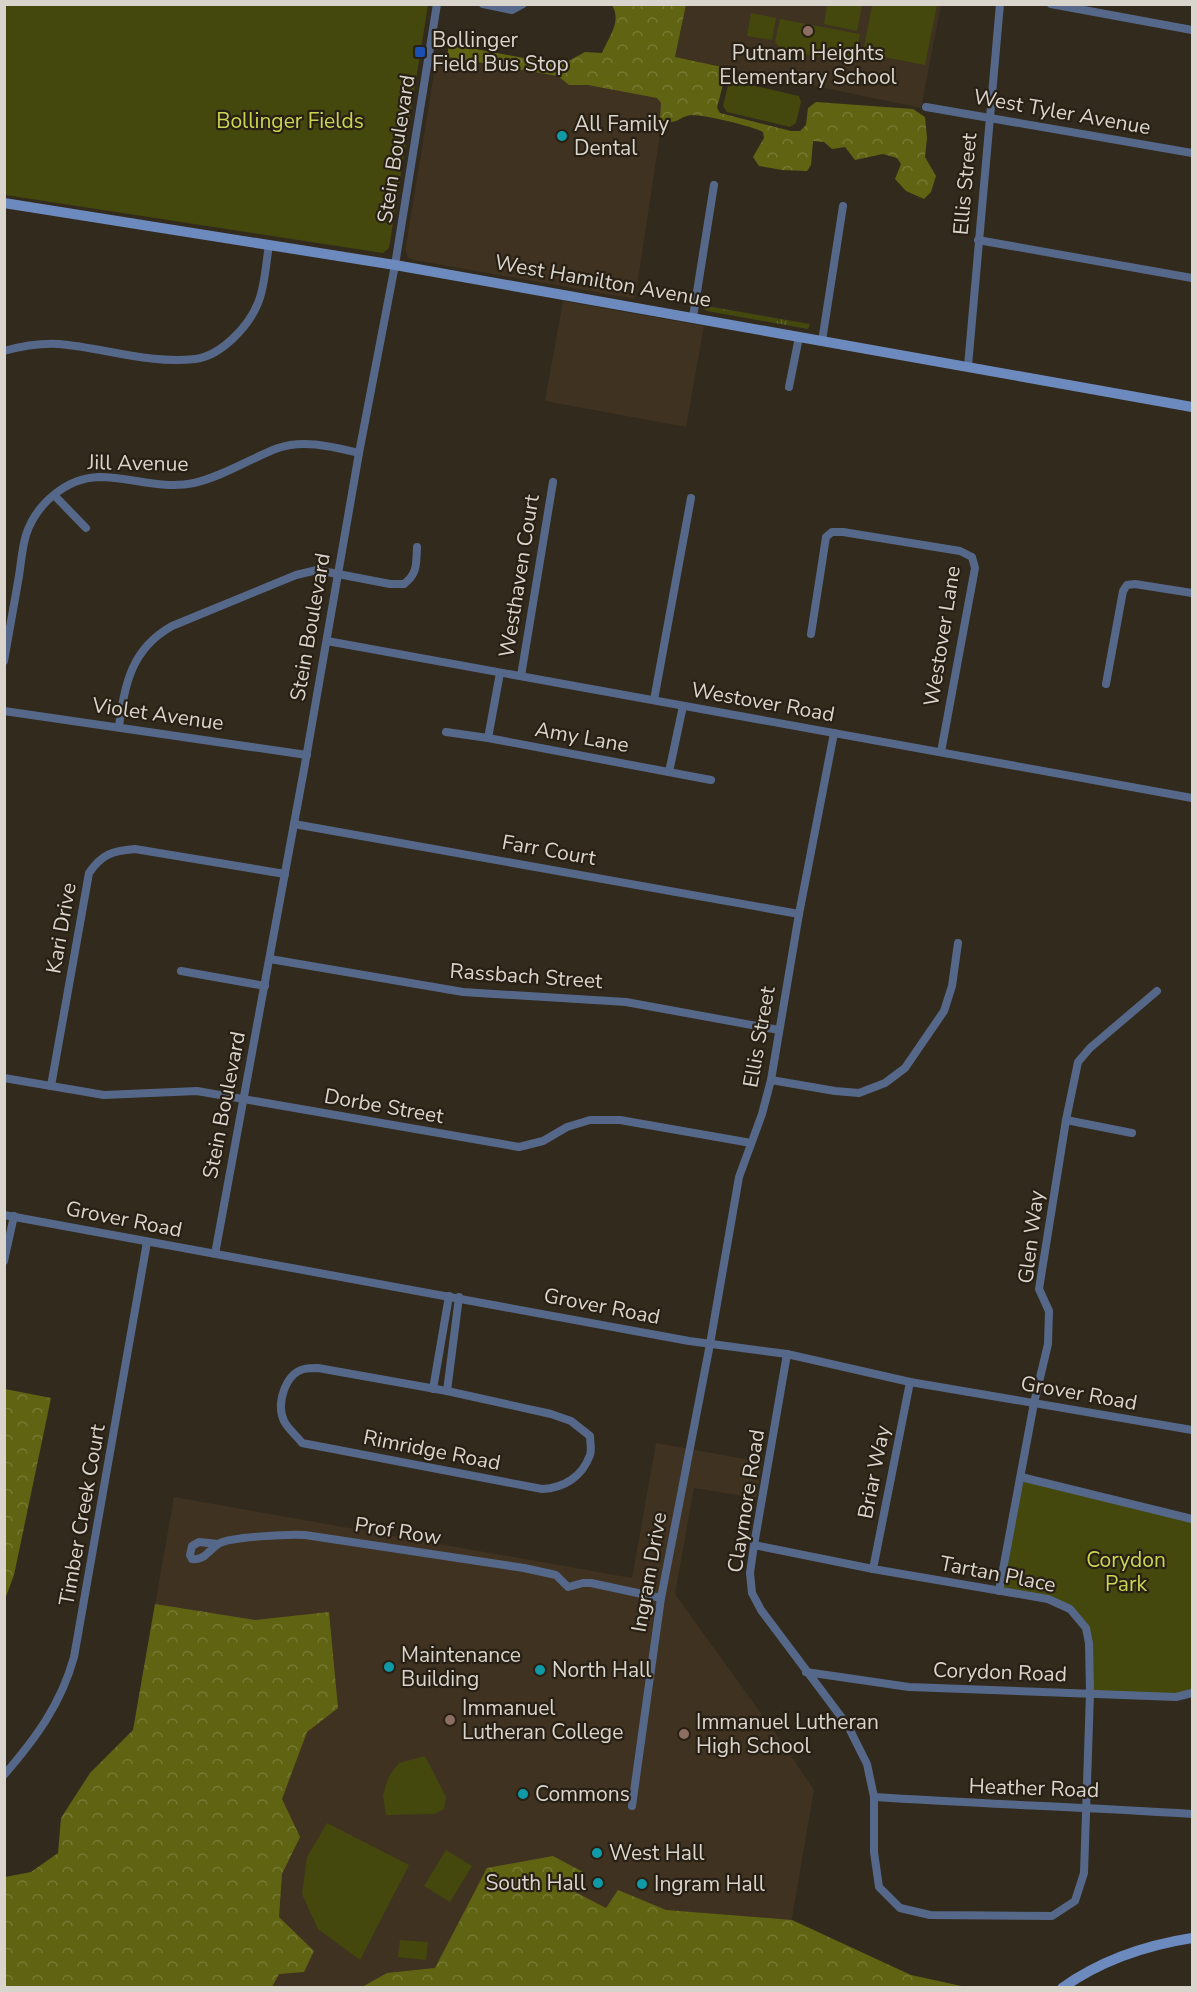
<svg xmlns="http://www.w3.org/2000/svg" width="1197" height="1992" font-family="'Nunito Sans',sans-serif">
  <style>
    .built { fill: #3f3220 }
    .grass { fill: url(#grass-tufts) }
    .forest { fill: url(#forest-crowns) }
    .green { fill: #44480d }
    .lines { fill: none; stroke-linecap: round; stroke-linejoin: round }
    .street { stroke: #566889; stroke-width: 8 }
    .secondary { stroke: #6d8abe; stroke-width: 10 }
    .education-dot { fill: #8d6e63; stroke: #282014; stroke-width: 2 }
    .transit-dot { fill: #1a4fb4; stroke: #282014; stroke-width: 2 }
    .culture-dot { fill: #0f9aa8; stroke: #282014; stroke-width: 2 }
    .labels { text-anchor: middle; stroke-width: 4.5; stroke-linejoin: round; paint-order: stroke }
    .poi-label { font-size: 21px; fill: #d9d4cc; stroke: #282014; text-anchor: start }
    .street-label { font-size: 21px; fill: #d9d4cc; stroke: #282014 }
    .park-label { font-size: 21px; fill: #ccd550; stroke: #282014 }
  </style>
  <defs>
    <pattern id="grass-tufts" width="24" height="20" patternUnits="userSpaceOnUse" patternTransform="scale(1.5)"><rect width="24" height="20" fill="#44480d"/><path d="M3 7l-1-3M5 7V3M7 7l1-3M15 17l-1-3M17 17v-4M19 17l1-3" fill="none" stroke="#5e622f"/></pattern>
    <pattern id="forest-crowns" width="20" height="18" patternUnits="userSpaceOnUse" patternTransform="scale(1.5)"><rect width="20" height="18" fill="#606412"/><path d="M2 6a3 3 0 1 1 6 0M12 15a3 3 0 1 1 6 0" fill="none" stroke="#767933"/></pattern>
  </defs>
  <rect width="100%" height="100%" fill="#322a1d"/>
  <g class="built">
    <polygon points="686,5 941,5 921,108 675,57"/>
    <polygon points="437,55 667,89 635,299 414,260 408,257 406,252 406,246"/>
    <polygon points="563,301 704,326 686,427 545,401"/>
    <polygon points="656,1443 762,1462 756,1498 694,1488 675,1594 783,1744 814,1790 780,1987 93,1988 133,1730 174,1497 632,1578"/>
  </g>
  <polygon class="grass" points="706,306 810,324 808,329 707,311 702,307"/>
  <g class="forest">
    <path d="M612,5h74l-11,52 52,11 -10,40 3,5 71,18h9l6,-6 2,-17 8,-6 97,7 12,8 2,21 -2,19 11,19 -5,16 -7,7 -18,-8 -11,-12 6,-15 -4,-6 -14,-4 -28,6 -10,-13 -13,2 -8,-7 -11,-1 -2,24 -4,6 -25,-1 -23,-4 -6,-9 11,-19 -1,-6c-11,-6 -58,-17 -71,-17 -14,1 -13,11 -32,5l1,-17 -4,-5 -69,-13h-19l-11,-9 -111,-19 2,-13 112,21 24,-13 17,1c7,-17 20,-31 10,-48z"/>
    <polygon points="5,1389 51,1398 14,1575 5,1599"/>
    <polygon points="155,1604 255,1620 329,1612 338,1708 307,1732 282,1799 300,1837 282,1874 279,1917 314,1951 304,1972 279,1974 272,1987 5,1987 5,1877 31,1872 58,1853 61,1818 90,1773 133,1730"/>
    <polygon points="553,1856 583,1872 573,1891 606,1908 618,1890 666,1910 792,1920 911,1975 966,1987 362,1987 387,1973 435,1968 487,1868"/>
  </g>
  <g class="green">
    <polygon points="4,5 428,5 389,248 383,253 5,195"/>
    <polygon points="827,5 862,5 857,31 824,24"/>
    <polygon points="872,5 937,5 925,65 863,53"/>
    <polygon points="751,13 776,18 772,40 747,36"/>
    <polygon points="780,19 860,34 855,63 782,50 775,42"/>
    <polygon points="734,81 799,96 801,102 796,123 790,127 727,112 723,106 728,85"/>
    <polygon points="1021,1477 1192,1519 1192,1693 1090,1693 1086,1628 1070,1609 1048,1599 999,1591"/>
    <polygon points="425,1756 446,1797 444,1809 434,1814 386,1815 383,1795 389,1776 399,1763"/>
    <polygon points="327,1823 409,1865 360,1960 318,1929 302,1894 307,1857"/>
    <polygon points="446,1850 472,1866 450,1902 424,1886"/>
    <polygon points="400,1940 428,1942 426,1960 398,1957"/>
  </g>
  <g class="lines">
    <g class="street">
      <polyline points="483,4 512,10 523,4"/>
      <polyline points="1051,4 1192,30"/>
      <polyline points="926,107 1192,153"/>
      <polyline points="978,240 1192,278"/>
      <polyline points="693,317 714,185"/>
      <polyline points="822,341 843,206"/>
      <path d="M4,351c18,-5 36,-8 55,-7 45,4 90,20 136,15 26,-3 54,-33 63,-56 7,-16 8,-41 11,-58"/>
      <polyline points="968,366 1000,4"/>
      <polyline points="789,387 799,337"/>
      <polyline points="54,495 86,528"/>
      <polyline points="811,634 826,537 832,532 843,532 960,551 972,557 975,568 941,752"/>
      <polyline points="327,641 1192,798"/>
      <path d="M4,661c5,-28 10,-57 15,-85 2,-13 3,-28 7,-41 10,-31 40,-57 73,-58 32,0 63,13 95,6 30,-7 55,-24 84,-35 26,-9 55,-1 81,5"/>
      <polyline points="521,676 553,482"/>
      <polyline points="1106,684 1123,591 1127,585 1135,584 1192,593"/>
      <polyline points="654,700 691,498"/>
      <polyline points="4,711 307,755"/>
      <path d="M119,726c6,-42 12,-77 53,-100l124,-51 21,-5 73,14h14c14,-11 12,-20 13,-37"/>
      <polyline points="446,732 488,738 711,780"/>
      <polyline points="488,738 500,673"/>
      <polyline points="669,772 683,706"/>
      <polyline points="294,824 799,914"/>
      <polyline points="270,959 463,992 626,1002 779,1030"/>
      <polyline points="181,971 265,986"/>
      <polyline points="4,1078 104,1095 197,1091 519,1147 543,1141 567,1127 590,1120 620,1120 751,1143"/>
      <polyline points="771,1080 835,1091 859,1093 885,1083 905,1068 944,1011 952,986 958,943"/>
      <path d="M51,1086l38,-213c13,-19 23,-22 46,-24l150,25"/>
      <polyline points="1066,1120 1132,1133"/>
      <polyline points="4,1215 689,1341 787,1354 910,1382 1192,1430"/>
      <polyline points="215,1254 305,764 359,453 395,265 437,4"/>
      <polyline points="4,1261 14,1216"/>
      <path d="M318,1368l129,23 104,23 20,7 19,15c0,6 2,13 0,19 -8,22 -26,33 -48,34l-240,-46c-5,-7 -14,-14 -18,-22 -8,-17 1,-47 20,-52 4,-1 10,-1 14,-1z"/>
      <polyline points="433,1389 449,1296"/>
      <polyline points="447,1391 459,1297"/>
      <polyline points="1021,1477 1192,1519"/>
      <path d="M218,1544l-19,-2 -7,4 -2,9 2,4c13,2 17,-10 28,-16 12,-6 69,-9 85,-8l219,33 32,7 12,12 15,-4h8l70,15"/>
      <polyline points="754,1545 873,1569 1048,1599 1070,1609 1086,1628 1089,1643 1090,1693 1084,1873 1075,1901 1052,1916 930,1915 900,1908 879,1887 874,1852 874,1797 867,1764 848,1726 761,1610 752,1593 750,1573 754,1545 787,1354"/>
      <polyline points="873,1569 910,1382"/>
      <polyline points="999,1591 1034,1403 1048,1344 1049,1311 1039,1289 1066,1120 1078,1062 1090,1048 1157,991"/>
      <polyline points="806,1672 909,1687 1176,1697 1192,1693"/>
      <path d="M4,1775c32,-37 57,-71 70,-118l73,-415"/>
      <path d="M874,1797c106,7 212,10 318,17"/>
      <polyline points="632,1806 661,1598 710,1344 739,1177 762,1114 771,1080 799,914 834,733"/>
    </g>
    <g class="secondary">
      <polyline points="4,203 395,265 1192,407"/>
      <path d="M1062,1988c38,-27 85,-43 130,-50"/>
    </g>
  </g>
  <g class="education-dot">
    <circle cx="808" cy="31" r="6"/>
    <circle cx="450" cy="1720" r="6"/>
    <circle cx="684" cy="1734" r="6"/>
  </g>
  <rect class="transit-dot" x="414" y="46" width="12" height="12" rx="3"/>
  <g class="culture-dot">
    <circle cx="562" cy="136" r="6"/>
    <circle cx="389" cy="1667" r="6"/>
    <circle cx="540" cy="1670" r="6"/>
    <circle cx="523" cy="1794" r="6"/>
    <circle cx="597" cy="1853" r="6"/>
    <circle cx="598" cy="1883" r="6"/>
    <circle cx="642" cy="1884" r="6"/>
  </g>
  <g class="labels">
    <g class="poi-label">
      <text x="432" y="47">Bollinger<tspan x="432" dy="24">Field Bus Stop</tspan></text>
      <text x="808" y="60" text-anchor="middle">Putnam Heights<tspan x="808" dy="24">Elementary School</tspan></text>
      <text x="574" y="131">All Family<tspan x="574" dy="24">Dental</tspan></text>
      <text x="401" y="1662">Maintenance<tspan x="401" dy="24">Building</tspan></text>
      <text x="552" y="1677">North Hall</text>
      <text x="462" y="1715">Immanuel<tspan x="462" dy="24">Lutheran College</tspan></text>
      <text x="696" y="1729">Immanuel Lutheran<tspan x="696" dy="24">High School</tspan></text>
      <text x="535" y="1801">Commons</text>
      <text x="609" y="1860">West Hall</text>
      <text x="586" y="1890" text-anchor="end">South Hall</text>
      <text x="654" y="1891">Ingram Hall</text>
    </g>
    <g class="street-label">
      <text transform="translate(1062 112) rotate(10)" y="7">West Tyler Avenue</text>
      <text transform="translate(396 149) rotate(-81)" y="7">Stein Boulevard</text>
      <text transform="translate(965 184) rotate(-85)" y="7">Ellis Street</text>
      <text transform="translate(603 281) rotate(10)" y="7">West Hamilton Avenue</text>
      <text transform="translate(138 463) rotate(1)" y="7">Jill Avenue</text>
      <text transform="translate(519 576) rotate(-81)" y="7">Westhaven Court</text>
      <text transform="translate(310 627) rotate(-80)" y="7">Stein Boulevard</text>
      <text transform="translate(942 636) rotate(-81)" y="7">Westover Lane</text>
      <text transform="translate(763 702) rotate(10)" y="7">Westover Road</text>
      <text transform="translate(158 714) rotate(8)" y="7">Violet Avenue</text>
      <text transform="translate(582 737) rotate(10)" y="7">Amy Lane</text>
      <text transform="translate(549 850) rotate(10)" y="7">Farr Court</text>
      <text transform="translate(61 928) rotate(-80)" y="7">Kari Drive</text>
      <text transform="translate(526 976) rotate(4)" y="7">Rassbach Street</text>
      <text transform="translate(759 1037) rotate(-80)" y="7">Ellis Street</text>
      <text transform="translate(224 1105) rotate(-79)" y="7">Stein Boulevard</text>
      <text transform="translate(384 1106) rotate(10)" y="7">Dorbe Street</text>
      <text transform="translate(124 1219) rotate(11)" y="7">Grover Road</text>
      <text transform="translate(1031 1237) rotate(-83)" y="7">Glen Way</text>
      <text transform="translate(602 1306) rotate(11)" y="7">Grover Road</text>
      <text transform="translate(1079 1393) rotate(10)" y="7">Grover Road</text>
      <text transform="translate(432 1450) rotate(11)" y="7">Rimridge Road</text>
      <text transform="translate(874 1472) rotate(-79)" y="7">Briar Way</text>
      <text transform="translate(746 1501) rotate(-81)" y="7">Claymore Road</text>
      <text transform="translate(82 1515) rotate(-80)" y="7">Timber Creek Court</text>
      <text transform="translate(398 1531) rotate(9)" y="7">Prof Row</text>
      <text transform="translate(649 1572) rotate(-80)" y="7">Ingram Drive</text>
      <text transform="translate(998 1574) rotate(11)" y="7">Tartan Place</text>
      <text transform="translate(1000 1672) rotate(2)" y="7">Corydon Road</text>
      <text transform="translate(1034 1788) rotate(2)" y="7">Heather Road</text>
    </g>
    <g class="park-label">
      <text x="290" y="128">Bollinger Fields</text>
      <text x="1126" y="1567">Corydon<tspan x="1126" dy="24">Park</tspan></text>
    </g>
  </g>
  <rect width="1197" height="1992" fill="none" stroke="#d9d4cc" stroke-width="12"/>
</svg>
